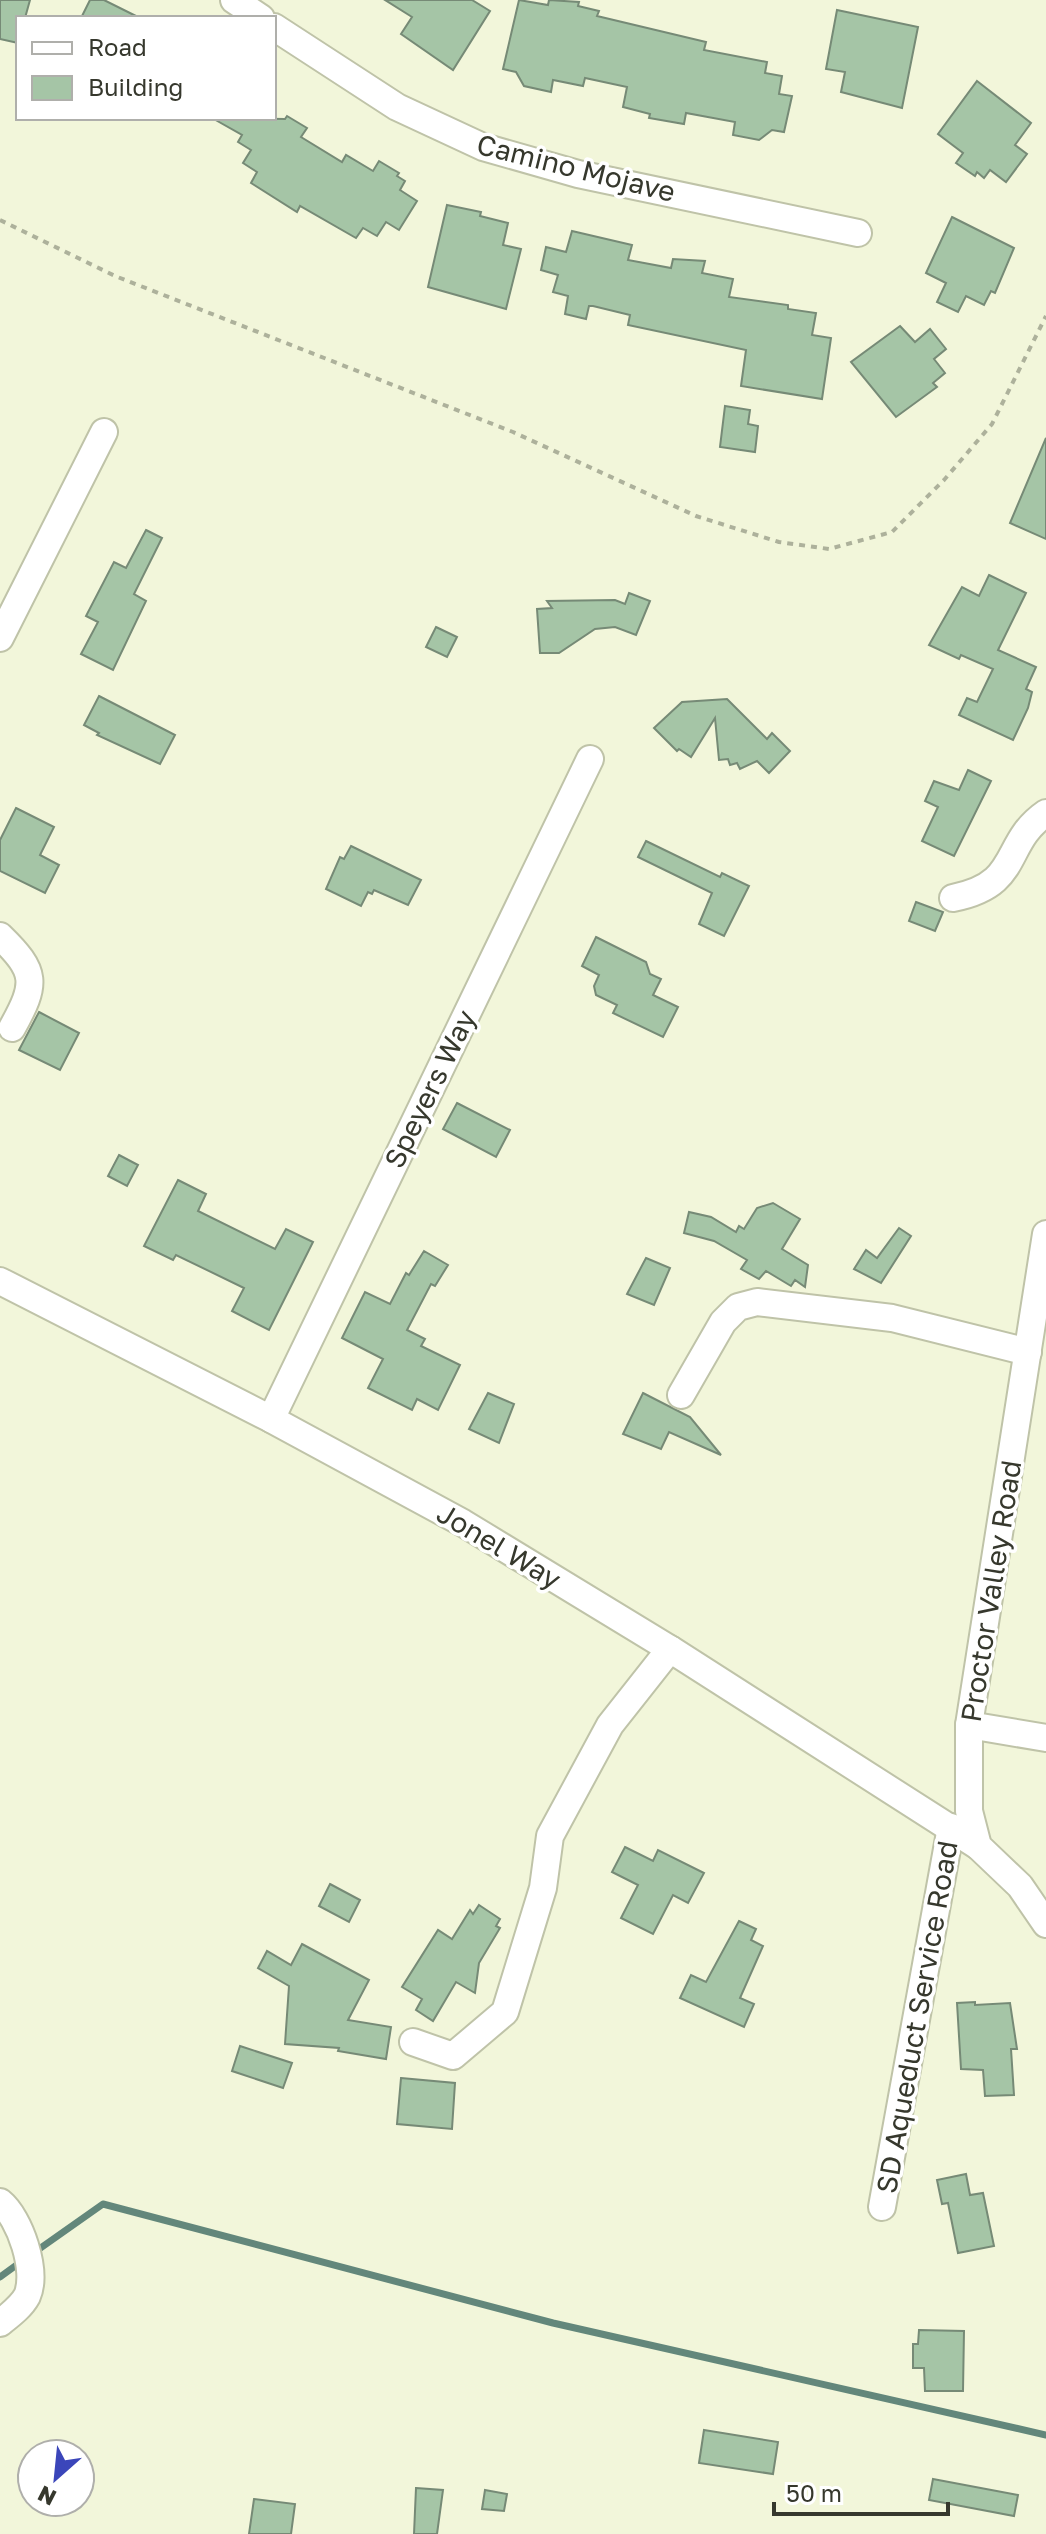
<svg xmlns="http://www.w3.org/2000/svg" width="1046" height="2534" font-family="'Golos Text',sans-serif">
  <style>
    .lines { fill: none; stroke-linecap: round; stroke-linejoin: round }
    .stream { stroke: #63877b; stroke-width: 7 }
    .building { fill: #a5c5a6; stroke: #768a76; stroke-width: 2 }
    .minor-casing { stroke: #bfc3a8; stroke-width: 30 }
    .path { stroke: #adb19b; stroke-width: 4; stroke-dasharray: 6 6; stroke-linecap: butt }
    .minor { stroke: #fff; stroke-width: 26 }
    .labels { text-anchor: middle; stroke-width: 7; stroke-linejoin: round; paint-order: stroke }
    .street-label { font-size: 28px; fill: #36382d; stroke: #fff }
  </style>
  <rect width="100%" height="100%" fill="#f2f6da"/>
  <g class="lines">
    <g class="stream">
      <polyline points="32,2254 103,2204 553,2323 1046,2435"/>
      <polyline points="0,2277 22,2261"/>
    </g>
  </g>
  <g class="building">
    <polygon points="0,0 30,0 25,18 18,18 18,43 0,39"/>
    <polygon points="90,0 104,0 140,18 81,18"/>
    <polygon points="385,0 472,0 490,11 453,70 401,34 412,17"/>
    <polygon points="519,0 548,5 549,0 579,2 578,6 599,11 597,16 706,42 704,50 767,62 765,73 782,76 779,94 792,96 784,132 772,130 759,140 733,135 735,122 686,113 684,124 649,118 650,114 623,107 627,87 585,78 583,86 553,80 551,92 524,86 516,72 503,69"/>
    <polygon points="837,10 918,27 902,108 841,92 845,72 826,69"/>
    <polygon points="977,81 1031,123 1015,145 1027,154 1006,182 990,170 984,178 977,172 975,176 956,163 963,153 938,134"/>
    <polygon points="287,116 307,128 301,137 342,162 346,155 373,171 379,161 399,173 397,176 405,181 400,190 417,201 399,230 386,222 377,236 363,228 356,238 300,206 297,212 251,183 257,172 243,163 251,150 238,142 242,135 212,118 285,119"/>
    <polygon points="447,205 481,212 480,216 508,223 503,245 521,249 506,309 428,287"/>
    <polygon points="952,217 1014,248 995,293 991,291 984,305 966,296 958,312 937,302 946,283 926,273"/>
    <polygon points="572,231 632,245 628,260 671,268 673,259 705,261 702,273 733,279 729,297 788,305 788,309 816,313 812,335 831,338 822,399 741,386 746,350 628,325 630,315 593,306 589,306 586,319 565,314 568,296 553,292 558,275 541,270 546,247 566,252"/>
    <polygon points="900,326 915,342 930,329 946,349 934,359 945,373 933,383 937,387 896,417 851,362"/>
    <polygon points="725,406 750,410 748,424 758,426 755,452 720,447"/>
    <polygon points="1046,438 1046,539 1010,523"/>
    <polygon points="146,530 162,538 134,594 146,601 113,670 81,654 98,622 86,616 114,562 126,568"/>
    <polygon points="989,575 1026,593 998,650 1036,667 1026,689 1032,692 1028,708 1013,740 959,715 967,698 977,702 993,669 961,655 959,659 929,645 962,587 979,596"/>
    <polygon points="629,593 650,601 636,635 615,627 595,629 559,653 540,653 537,609 552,608 547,601 615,600 625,604"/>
    <polygon points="436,627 457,637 447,657 426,647"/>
    <polygon points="99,696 175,735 160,764 97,735 99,733 84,725"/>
    <polygon points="727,699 767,739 772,733 790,751 769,773 757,761 740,769 737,763 730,765 728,759 719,760 715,718 691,757 679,749 677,751 654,728 682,702"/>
    <polygon points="968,770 991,781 954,856 922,841 938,807 925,801 934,781 959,790"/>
    <polygon points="16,808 54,827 40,855 59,865 45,893 0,871 0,840"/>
    <polygon points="646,841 720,877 722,873 749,886 724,936 699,924 712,893 638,857"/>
    <polygon points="351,846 421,880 408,905 374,890 372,894 368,892 361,906 326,889 340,857 344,859"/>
    <polygon points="916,902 943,912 935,931 909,921"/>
    <polygon points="596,937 646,962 650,974 661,979 653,995 678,1007 663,1037 613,1013 617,1005 596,995 594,986 599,975 582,966"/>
    <polygon points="39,1012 79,1033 60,1070 19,1050"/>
    <polygon points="457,1103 510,1130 496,1157 443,1129"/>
    <polygon points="119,1155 138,1165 127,1186 108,1176"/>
    <polygon points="178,1180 206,1194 198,1211 275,1249 286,1229 313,1242 269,1330 232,1311 244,1288 176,1255 173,1260 144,1246"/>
    <polygon points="773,1203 800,1219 782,1249 808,1265 805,1287 795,1280 791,1286 766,1271 759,1279 741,1269 747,1260 714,1241 684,1233 689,1212 711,1217 736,1232 739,1226 744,1229 757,1208"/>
    <polygon points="899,1228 911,1236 881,1283 854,1269 866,1250 877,1258"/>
    <polygon points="424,1251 448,1265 435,1286 431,1284 407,1330 425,1339 421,1346 460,1365 438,1410 417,1399 412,1410 368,1388 383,1359 342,1338 365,1292 390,1304 406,1273 409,1275"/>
    <polygon points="646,1258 670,1268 654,1305 627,1294"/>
    <polygon points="488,1393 514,1404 499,1443 469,1429"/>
    <polygon points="643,1393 690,1417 721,1455 669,1432 661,1449 623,1434"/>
    <polygon points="625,1847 653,1861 658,1850 704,1873 688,1903 673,1895 653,1934 621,1918 638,1885 612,1872"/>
    <polygon points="330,1884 360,1900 349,1922 319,1906"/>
    <polygon points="479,1905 500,1919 496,1926 500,1928 479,1963 475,1993 456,1982 433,2021 416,2010 422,1999 402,1987 438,1930 452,1939 470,1910 473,1914"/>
    <polygon points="739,1921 756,1929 751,1940 763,1946 740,1998 754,2004 744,2027 680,1998 691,1975 706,1982"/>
    <polygon points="302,1944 369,1980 348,2020 391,2027 386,2059 338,2051 339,2048 285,2044 289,1986 258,1968 267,1951 291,1965"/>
    <polygon points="975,2002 975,2005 1010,2003 1017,2049 1011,2049 1014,2095 985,2096 983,2070 961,2069 957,2003"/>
    <polygon points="240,2046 292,2063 283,2088 232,2071"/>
    <polygon points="401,2078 455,2083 452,2129 397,2124"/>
    <polygon points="966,2174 970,2195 983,2193 994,2246 958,2253 948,2203 942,2204 937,2180"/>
    <polygon points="919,2330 964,2331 963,2391 925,2391 924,2368 913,2368 913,2344 918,2344"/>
    <polygon points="704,2430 778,2442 773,2474 699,2463"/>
    <polygon points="933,2479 1018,2495 1014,2516 929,2500"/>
    <polygon points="416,2488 443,2490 437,2534 414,2534"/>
    <polygon points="485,2490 507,2494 504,2511 482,2509"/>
    <polygon points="254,2499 295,2504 291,2534 249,2534"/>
  </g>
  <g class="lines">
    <g class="minor-casing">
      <g id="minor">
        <polyline points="234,0 261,18"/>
        <polyline points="274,27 397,107 483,147 578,174 858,233"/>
        <polyline points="0,638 104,432"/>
        <path d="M953,898c70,-14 48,-54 93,-85"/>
        <path d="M0,936c37,36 37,47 12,92"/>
        <polyline points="1046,1234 969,1725 969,1811 978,1846 1020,1886 1046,1924"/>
        <polyline points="0,1281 271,1419 463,1523 670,1649 978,1846"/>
        <polyline points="681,1395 723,1322 738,1307 757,1302 892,1318 1028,1352"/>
        <polyline points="271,1419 590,759"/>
        <polyline points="969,1725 1046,1738"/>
        <polyline points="413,2042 453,2056 505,2012 543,1888 550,1836 610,1725 670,1649"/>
        <path d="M0,2202c20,16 38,69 27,94 -6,11 -17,19 -27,27"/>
        <polyline points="882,2207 951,1827"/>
      </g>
    </g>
    <polyline class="path" points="0,220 115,276 513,432 696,516 779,542 829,549 892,532 944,480 992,424 1046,316"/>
    <use href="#minor" class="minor"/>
  </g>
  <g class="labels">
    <g class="street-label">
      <text transform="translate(576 168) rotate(14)" y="10">Camino Mojave</text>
      <text transform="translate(430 1089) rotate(-64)" y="10">Speyers Way</text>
      <text transform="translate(499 1546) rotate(31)" y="10">Jonel Way</text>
      <text transform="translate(991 1591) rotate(-81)" y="10">Proctor Valley Road</text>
      <text transform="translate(917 2017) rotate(-80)" y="10">SD Aqueduct Service Road</text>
    </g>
  </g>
  <rect x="16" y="16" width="260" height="104" fill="#ffffff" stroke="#afafab" stroke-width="2"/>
  <rect x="32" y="42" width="40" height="12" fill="#ffffff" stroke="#afafab" stroke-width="2"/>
  <text x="88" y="56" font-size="24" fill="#36382d">Road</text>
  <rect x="32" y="76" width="40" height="24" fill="#a5c5a6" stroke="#afafab" stroke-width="2"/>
  <text x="88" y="96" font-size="24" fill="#36382d">Building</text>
  <g transform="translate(56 2478) rotate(207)"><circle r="38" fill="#ffffff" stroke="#afafab" stroke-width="2"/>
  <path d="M0-6L14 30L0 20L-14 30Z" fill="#3b46ba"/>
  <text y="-12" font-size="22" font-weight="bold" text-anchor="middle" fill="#36382d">N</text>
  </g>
  <path d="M774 2502v12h174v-12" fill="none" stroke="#36382d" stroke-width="4"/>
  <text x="786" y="2502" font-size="24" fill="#36382d" stroke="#ffffff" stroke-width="6" paint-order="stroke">50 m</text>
</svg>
